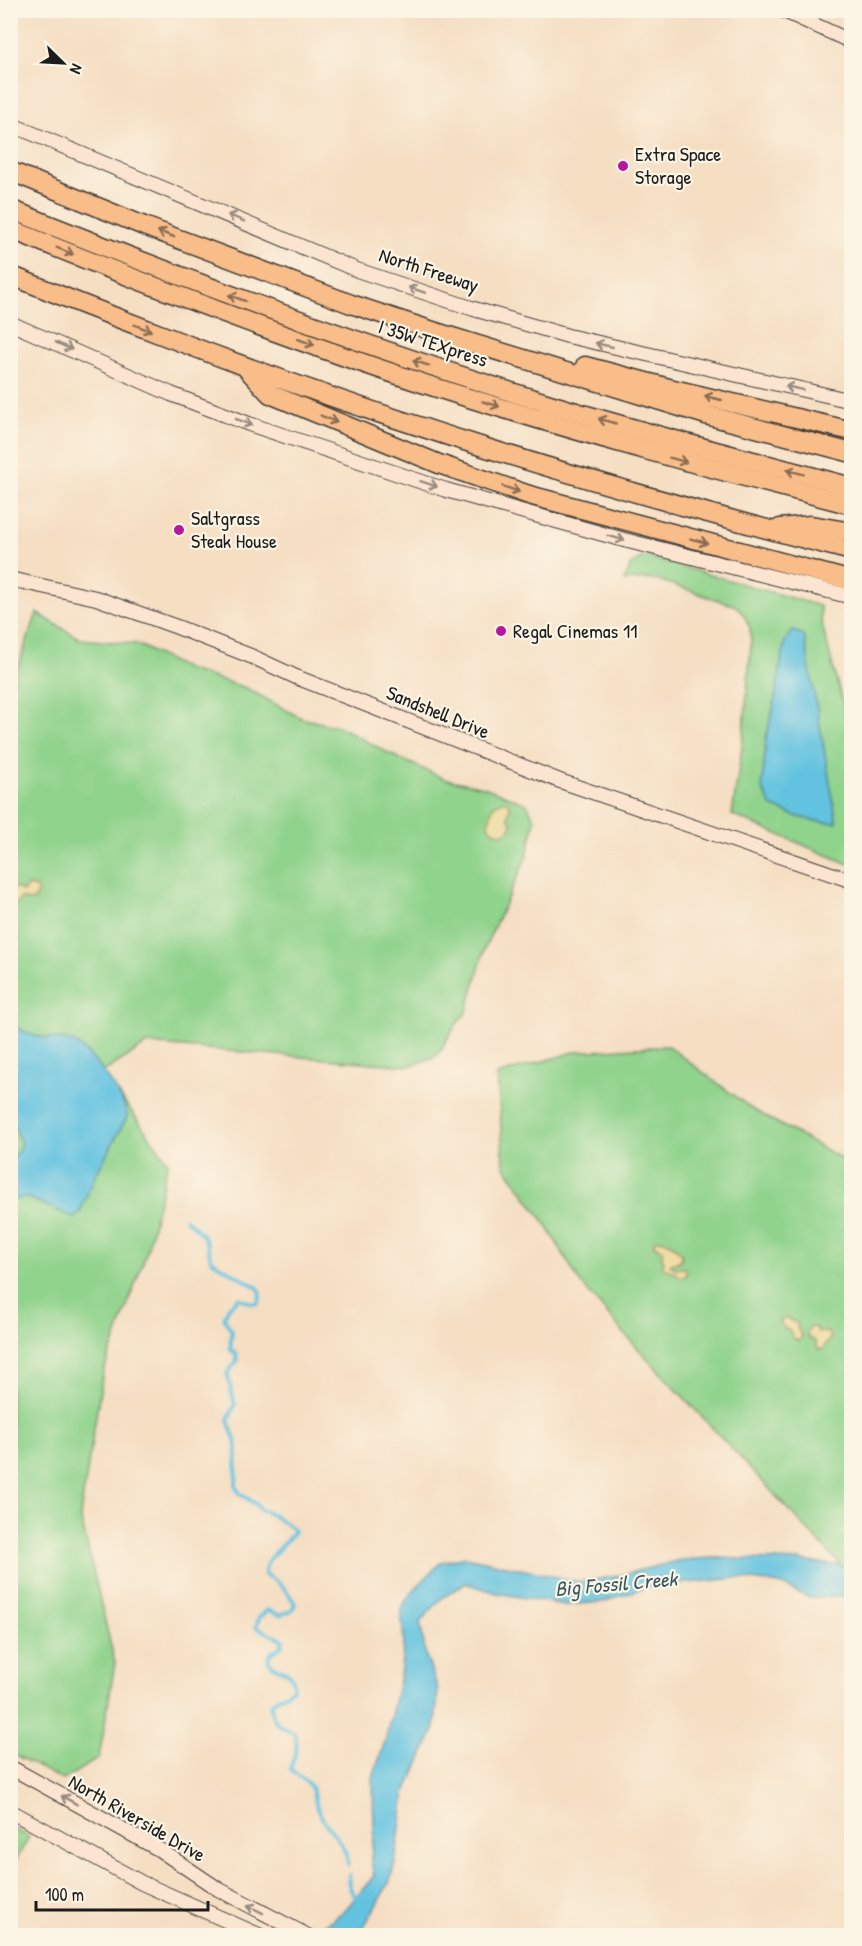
<svg xmlns="http://www.w3.org/2000/svg" width="862" height="1946" font-family="'Patrick Hand',sans-serif">
  <style>
    .green { fill: #90d38c; stroke: #567854; stroke-width: 1.5 }
    .sand { fill: #eeda9e; stroke: #857b5d; stroke-width: 1.5 }
    .water { fill: #62c2e0; stroke: #3f6f7e; stroke-width: 1.5 }
    .lines { fill: none; stroke-linecap: round; stroke-linejoin: round }
    .stream { stroke: #62c2e0; stroke-width: 4 }
    .secondary-casing { stroke: #3d3935; stroke-width: 16 }
    .highway-casing { stroke: #3d3935; stroke-width: 21 }
    .secondary { stroke: #fce5d0; stroke-width: 14 }
    .highway { stroke: #f8bd89; stroke-width: 18 }
    .oneway { stroke: #978b7f }
    .oneway2 { stroke: #8a6c52 }
    .poi-dot { fill: #b5179e; stroke: #fcf5e5; stroke-width: 2 }
    .labels { text-anchor: middle; stroke-width: 4.5; stroke-linejoin: round; paint-order: stroke }
    .poi-label { font-size: 20px; fill: #1c1c1c; stroke: #fcf5e5; text-anchor: start }
    .street-label { font-size: 20px; fill: #1c1c1c; stroke: #fcf5e5 }
    .water-label { font-size: 21px; font-style: italic; fill: #345661; stroke: #fcf5e5 }
  </style>
  <rect width="100%" height="100%" fill="#fcf5e5"/>
  <filter id="ink" filterUnits="userSpaceOnUse"><feTurbulence type="fractalNoise" baseFrequency=".0167" numOctaves="2"/><feDisplacementMap in="SourceGraphic" scale="12" xChannelSelector="R" yChannelSelector="G"/><feConvolveMatrix kernelMatrix="1 2 1 2 8 2 1 2 1" color-interpolation-filters="sRGB"/></filter>
  <filter id="wash" filterUnits="userSpaceOnUse"><feTurbulence type="fractalNoise" baseFrequency=".008" numOctaves="4" result="noise"/><feDisplacementMap in="SourceGraphic" scale="24" xChannelSelector="R" yChannelSelector="G"/><feGaussianBlur stdDeviation="1.35" result="paint"/><feColorMatrix in="noise" values="0 0 0 0 0 0 0 0 0 0 0 0 0 0 0 0 0 1.4 0 .05"/><feComposite in="paint" operator="in"/></filter>
  <g filter="url(#wash)">
    <rect width="100%" height="100%" fill="#f5dec2"/>
    <g class="green">
      <polygon points="644,556 820,606 821,621 851,735 851,865 732,815 743,740 751,645 750,628 744,615 736,606 661,581 646,579 624,581 631,565"/>
      <polygon points="37,613 80,639 137,644 186,669 246,688 301,718 342,728 390,754 445,779 484,787 527,804 535,820 527,856 485,947 467,1012 455,1026 437,1056 409,1066 147,1044 103,1072 168,1162 147,1251 103,1373 80,1515 115,1663 99,1758 63,1780 11,1753 10,689"/>
      <polygon points="668,1046 752,1109 851,1164 851,1576 630,1340 579,1281 547,1226 504,1165 497,1075 574,1052"/>
      <polygon points="11,1827 29,1837 11,1869"/>
    </g>
    <g class="sand">
      <polygon points="502,801 508,802 510,807 508,816 512,824 510,829 503,834 491,830 488,824 493,806"/>
      <polygon points="27,886 34,887 38,891 34,900 28,901 21,898 16,905 11,905 12,888 15,887 23,892"/>
      <polygon points="657,1239 671,1243 682,1254 681,1260 670,1265 674,1268 685,1268 687,1271 685,1277 680,1277 674,1272 663,1268 662,1265 664,1261 662,1257 663,1250 654,1245 654,1241"/>
      <polygon points="786,1318 798,1324 797,1328 802,1336 799,1341 794,1339 791,1331 784,1328 780,1323 783,1319"/>
      <polygon points="810,1327 814,1327 819,1332 827,1332 831,1337 822,1350 818,1349 815,1341 808,1337 807,1333"/>
    </g>
    <g class="water">
      <polygon points="793,631 804,635 837,823 814,821 795,816 771,806 762,788 766,736 774,705 781,662 785,641"/>
      <path d="M11,1024c9,5 19,12 30,13 10,2 22,0 32,5 17,9 54,56 54,75l-33,61 -15,36 -5,4 -45,-20 -18,1v-42l5,-3 5,-9 -10,-28z"/>
      <polygon points="466,1557 580,1582 617,1576 681,1560 714,1558 800,1561 851,1567 851,1596 809,1598 780,1584 738,1578 646,1587 603,1602 565,1605 497,1593 465,1583 442,1598 420,1622 426,1656 438,1689 435,1728 405,1794 395,1862 389,1883 359,1935 321,1935 322,1927 345,1910 374,1876 371,1859 374,1835 373,1778 386,1738 400,1676 404,1641 401,1609 411,1593 441,1562"/>
    </g>
    <g class="lines">
      <g class="stream">
        <path d="M185,1219c18,14 22,19 26,41l47,28 3,5 -3,10h-6l-13,-5 -11,10 -4,10 8,14 -2,17 6,5 1,7 -10,12 8,32 -7,15 9,26 -1,40 3,7 18,12 3,5c10,3 27,13 34,21 -9,16 -30,24 -29,44 14,6 23,16 30,29l-3,6 -12,5 -13,-5 -8,8 -3,9 27,13 -1,6 -12,8 -2,7c12,14 26,5 25,27 -7,7 -16,8 -22,16 0,18 8,22 24,30 3,13 1,21 -5,34 6,8 15,10 21,19 3,7 4,16 7,23 8,19 28,32 30,54"/>
        <polyline points="349,1875 350,1888 357,1900"/>
      </g>
    </g>
  </g>
  <g filter="url(#ink)">
    <g class="lines">
      <g class="secondary-casing">
        <g id="secondary">
          <polyline points="782,10 852,42"/>
          <polyline points="10,124 357,270 474,309 568,336 852,401"/>
          <polyline points="10,323 171,394 249,424 446,490 624,540 852,597"/>
          <polyline points="10,579 96,598 177,627 253,657 296,677 560,781 852,881"/>
          <polyline points="10,1767 160,1850 218,1889 308,1936"/>
          <polyline points="10,1811 142,1883 261,1936"/>
        </g>
      </g>
      <g class="highway-casing">
        <g id="highway">
          <polyline points="10,171 144,226 351,304 436,332 706,415 852,453"/>
          <path d="M10,209c178,72 357,139 540,195 100,31 201,56 302,83"/>
          <path d="M10,229c138,56 277,110 418,156 139,45 281,83 424,120"/>
          <path d="M10,275c51,21 102,41 152,60 225,87 456,157 690,216"/>
          <polyline points="585,366 669,388 852,431"/>
          <polyline points="247,369 270,394 439,464 529,495 852,581"/>
          <polyline points="780,528 811,525 852,532"/>
        </g>
      </g>
      <use href="#secondary" class="secondary"/>
      <use href="#highway" class="highway"/>
    </g>
    <defs><path id="oneway-shaft" d="M-6 0H5M1.5-3L5.5 0L1.5 3" fill="none" stroke-width="1.6" stroke-linecap="round" stroke-linejoin="round" transform="scale(1.5)"/></defs>
    <g class="oneway">
      <use href="#oneway-shaft" transform="translate(236 218) rotate(-157)"/>
      <use href="#oneway-shaft" transform="translate(417 290) rotate(-162)"/>
      <use href="#oneway-shaft" transform="translate(604 345) rotate(-167)"/>
      <use href="#oneway-shaft" transform="translate(64 346) rotate(24)"/>
      <use href="#oneway-shaft" transform="translate(794 388) rotate(-167)"/>
      <use href="#oneway-shaft" transform="translate(244 422) rotate(21)"/>
      <use href="#oneway-shaft" transform="translate(429 484) rotate(19)"/>
      <use href="#oneway-shaft" transform="translate(616 538) rotate(15)"/>
      <use href="#oneway-shaft" transform="translate(69 1800) rotate(-151)"/>
      <use href="#oneway-shaft" transform="translate(255 1909) rotate(-153)"/>
    </g>
    <g class="oneway2">
      <use href="#oneway-shaft" transform="translate(166 234) rotate(-159)"/>
      <use href="#oneway-shaft" transform="translate(65 251) rotate(22)"/>
      <use href="#oneway-shaft" transform="translate(237 298) rotate(-160)"/>
      <use href="#oneway-shaft" transform="translate(143 328) rotate(21)"/>
      <use href="#oneway-shaft" transform="translate(306 342) rotate(20)"/>
      <use href="#oneway-shaft" transform="translate(421 363) rotate(-161)"/>
      <use href="#oneway-shaft" transform="translate(713 398) rotate(-167)"/>
      <use href="#oneway-shaft" transform="translate(491 404) rotate(17)"/>
      <use href="#oneway-shaft" transform="translate(329 419) rotate(23)"/>
      <use href="#oneway-shaft" transform="translate(607 421) rotate(-164)"/>
      <use href="#oneway-shaft" transform="translate(678 460) rotate(15)"/>
      <use href="#oneway-shaft" transform="translate(795 472) rotate(-165)"/>
      <use href="#oneway-shaft" transform="translate(511 489) rotate(19)"/>
      <use href="#oneway-shaft" transform="translate(699 541) rotate(15)"/>
    </g>
  </g>
  <g class="poi-dot">
    <circle cx="623" cy="166" r="6"/>
    <circle cx="179" cy="530" r="6"/>
    <circle cx="501" cy="631" r="6"/>
  </g>
  <g class="labels">
    <g class="poi-label">
      <text x="635" y="161">Extra Space<tspan x="635" dy="23">Storage</tspan></text>
      <text x="191" y="525">Saltgrass<tspan x="191" dy="23">Steak House</tspan></text>
      <text x="513" y="638">Regal Cinemas 11</text>
    </g>
    <g class="street-label">
      <text transform="translate(429 270) rotate(18)" y="7">North Freeway</text>
      <text transform="translate(433 343) rotate(18)" y="7">I 35W TEXpress</text>
      <text transform="translate(438 712) rotate(22)" y="7">Sandshell Drive</text>
      <text transform="translate(137 1818) rotate(30)" y="7">North Riverside Drive</text>
    </g>
    <g class="water-label">
      <text transform="translate(616 1584) rotate(-5)" y="7">Big Fossil Creek</text>
    </g>
  </g>
  <rect width="862" height="1946" fill="none" stroke="#fcf5e5" stroke-width="36"/>
  <g transform="translate(63 63) rotate(114)" stroke="#fcf5e5" stroke-width="4.5" paint-order="stroke">
  <path d="M0-4.5L10 22L0 15L-10 22Z" fill="#1c1c1c"/>
  <text y="-9" font-size="16" font-weight="bold" text-anchor="middle" fill="#1c1c1c">N</text>
  </g>
  <path d="M36 1901v9h172v-9" fill="none" stroke="#1c1c1c" stroke-width="3"/>
  <text x="45" y="1901" font-size="18" fill="#1c1c1c" stroke="#fcf5e5" stroke-width="4.5" paint-order="stroke">100 m</text>
</svg>
